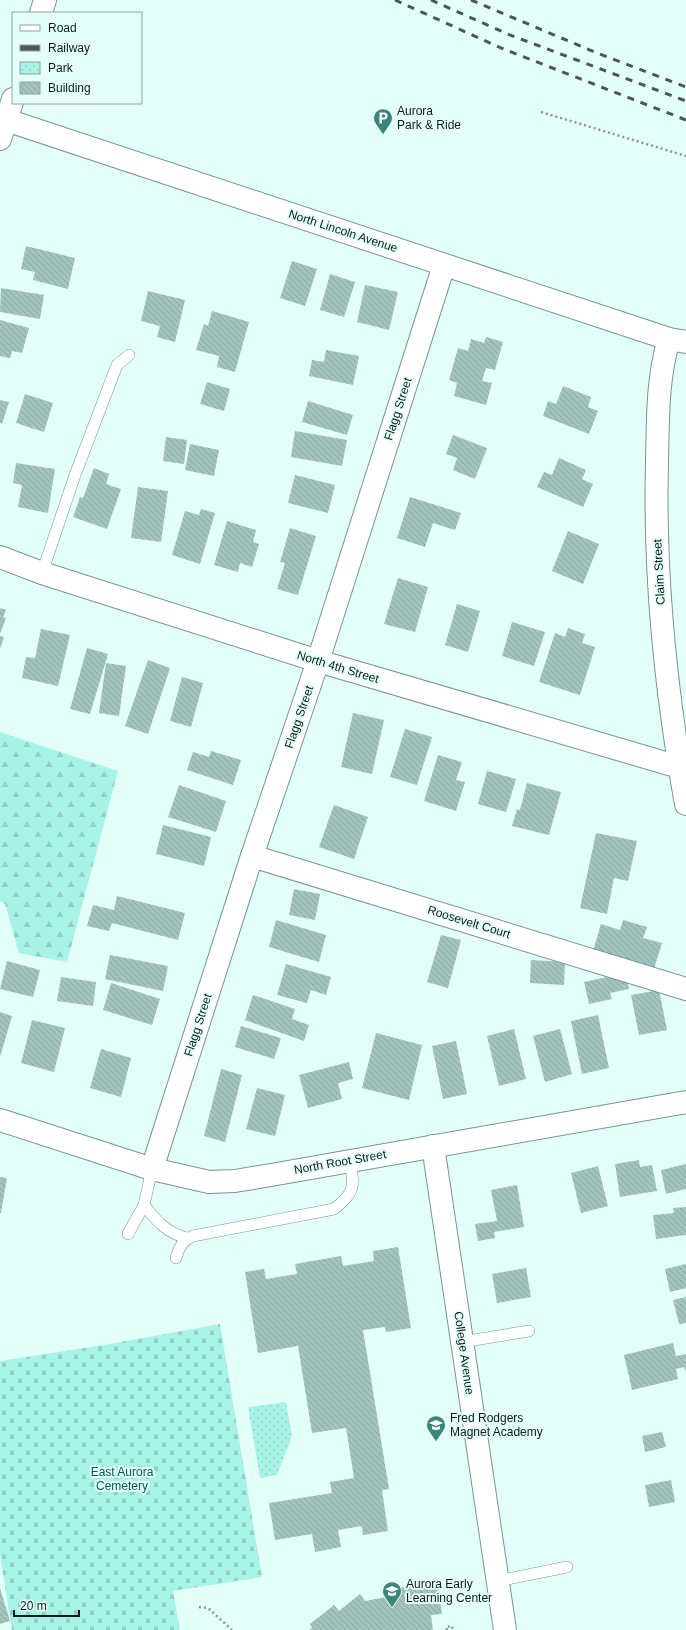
<svg xmlns="http://www.w3.org/2000/svg" width="686" height="1630" font-family="Helvetica,sans-serif">
  <style>
    .forest { fill: url(#forest-firs) }
    .cemetery { fill: url(#cemetery-stones) }
    .park { fill: url(#park-dots) }
    .building { fill: url(#building-back-hatch) }
    .lines { fill: none; stroke-linecap: round; stroke-linejoin: round }
    .lane-casing { stroke: #769690; stroke-width: 12 }
    .street-casing { stroke: #769690; stroke-width: 24 }
    .path { stroke: #859995; stroke-width: 2.5; stroke-dasharray: 2 3; stroke-linecap: butt }
    .lane { stroke: #fff; stroke-width: 11 }
    .street { stroke: #fff; stroke-width: 22 }
    .rail { stroke: #485855; stroke-width: 3; stroke-dasharray: 7 7; stroke-linecap: butt }
    .labels { text-anchor: middle; stroke-width: 4; stroke-linejoin: round; paint-order: stroke }
    .poi-label { font-size: 12px; fill: #0e1b18; stroke: #e4fff9; text-anchor: start }
    .street-label { font-size: 12px; fill: #0e1b18; stroke: #e4fff9 }
    .park-label { font-size: 12px; fill: #005a50; stroke: #e4fff9 }
  </style>
  <defs>
    <pattern id="forest-firs" width="22" height="20" patternUnits="userSpaceOnUse"><rect width="22" height="20" fill="#a7f4e7"/><path d="M5 1l3.5 6h-7zM16 11l3.5 6h-7z" fill="#8fd1c5"/></pattern>
    <pattern id="cemetery-stones" width="16" height="16" patternUnits="userSpaceOnUse"><rect width="16" height="16" fill="#a7f4e7"/><path d="M2 7V4a2 2 0 0 1 4 0v3zM10 15v-3a2 2 0 0 1 4 0v3z" fill="#8fd1c5"/></pattern>
    <pattern id="park-dots" width="8" height="8" patternUnits="userSpaceOnUse"><rect width="8" height="8" fill="#a7f4e7"/><path d="M2 2h.1M6 6h.1" fill="none" stroke="#8fd1c5" stroke-width="1.8" stroke-linecap="round"/></pattern>
    <pattern id="building-back-hatch" width="6" height="6" patternUnits="userSpaceOnUse"><rect width="6" height="6" fill="#a3c4be"/><path d="M-1 5l2 2M0 0l6 6M5-1l2 2" fill="none" stroke="#8ba8a3"/></pattern>
  </defs>
  <rect width="100%" height="100%" fill="#e4fff9"/>
  <polygon class="forest" points="0,732 118,771 67,962 19,953 5,904 0,901"/>
  <polygon class="cemetery" points="220,1324 262,1577 173,1591 180,1630 12,1630 0,1555 0,1361 110,1344"/>
  <polygon class="park" points="286,1402 292,1436 277,1475 260,1478 248,1407"/>
  <g class="building">
    <polygon points="26,246 75,258 68,289 33,280 35,272 21,269"/>
    <polygon points="292,261 317,269 305,306 280,298"/>
    <polygon points="330,274 355,282 344,317 320,310"/>
    <polygon points="365,285 398,292 389,330 357,322"/>
    <polygon points="1,288 44,295 40,319 0,312"/>
    <polygon points="148,291 185,300 175,342 157,337 160,326 141,321"/>
    <polygon points="212,311 249,322 235,372 217,367 219,356 196,350 204,324 208,326"/>
    <polygon points="0,320 29,328 22,353 12,351 10,358 0,356"/>
    <polygon points="486,337 503,342 495,370 486,368 482,381 492,383 486,405 454,396 457,383 449,380 458,348 468,351 471,339 484,343"/>
    <polygon points="326,350 359,356 353,385 309,376 312,360 324,362"/>
    <polygon points="207,382 230,389 224,411 200,404"/>
    <polygon points="563,386 591,397 588,407 598,411 589,434 543,416 548,401 556,404"/>
    <polygon points="25,394 53,403 44,432 16,423"/>
    <polygon points="0,400 9,402 2,424 0,423"/>
    <polygon points="308,401 353,415 347,435 302,422"/>
    <polygon points="295,431 347,440 342,466 291,457"/>
    <polygon points="453,435 487,448 475,479 453,470 457,458 446,454"/>
    <polygon points="166,437 187,440 184,464 163,461"/>
    <polygon points="190,444 219,450 214,476 185,470"/>
    <polygon points="559,458 586,470 582,479 593,484 583,507 537,487 544,472 552,475"/>
    <polygon points="16,463 55,469 48,513 18,507 22,485 13,483"/>
    <polygon points="94,468 109,474 106,484 121,489 107,529 73,517 80,497 83,498"/>
    <polygon points="295,475 335,485 328,513 288,503"/>
    <polygon points="138,487 168,491 161,542 131,538"/>
    <polygon points="410,497 461,513 455,530 433,523 425,547 397,538"/>
    <polygon points="201,509 215,513 200,564 172,555 185,511 199,515"/>
    <polygon points="227,521 256,530 253,542 259,544 252,567 240,563 238,572 214,565"/>
    <polygon points="290,528 316,536 298,595 277,589 285,563 280,562"/>
    <polygon points="568,531 599,544 583,584 552,571"/>
    <polygon points="398,578 428,587 415,632 384,624"/>
    <polygon points="457,604 480,611 468,652 445,645"/>
    <polygon points="0,608 6,610 3,617 6,618 0,634"/>
    <polygon points="512,622 545,632 534,666 502,656"/>
    <polygon points="568,628 585,634 582,643 595,647 580,695 539,682 555,633 565,637"/>
    <polygon points="41,629 70,635 58,686 22,678 26,657 35,658"/>
    <polygon points="0,636 4,637 0,649"/>
    <polygon points="87,648 108,654 90,714 70,709"/>
    <polygon points="148,660 170,668 148,734 125,726"/>
    <polygon points="106,663 126,666 119,716 99,713"/>
    <polygon points="182,677 203,683 191,727 170,721"/>
    <polygon points="353,713 384,720 372,774 341,767"/>
    <polygon points="405,729 432,737 417,785 390,777"/>
    <polygon points="211,751 241,760 233,785 187,770 193,752 209,757"/>
    <polygon points="438,755 462,762 456,780 465,782 456,811 424,801"/>
    <polygon points="487,771 516,779 506,812 478,804"/>
    <polygon points="527,783 561,792 549,835 512,826 517,809 520,810"/>
    <polygon points="179,785 226,801 216,832 168,817"/>
    <polygon points="334,805 368,817 354,859 319,847"/>
    <polygon points="163,825 211,837 204,866 156,854"/>
    <polygon points="596,833 637,841 628,881 614,878 607,914 580,908"/>
    <polygon points="294,889 320,894 315,920 289,915"/>
    <polygon points="117,896 185,913 178,940 112,923 109,931 87,926 93,905 114,910"/>
    <polygon points="276,920 326,935 319,962 269,947"/>
    <polygon points="623,920 647,927 643,938 662,943 654,969 593,951 601,924 620,930"/>
    <polygon points="441,935 461,940 448,988 427,982"/>
    <polygon points="110,955 168,966 163,991 105,979"/>
    <polygon points="531,960 565,962 564,985 530,983"/>
    <polygon points="7,961 40,970 33,997 0,989"/>
    <polygon points="286,964 331,977 326,995 311,990 307,1003 277,995"/>
    <polygon points="626,973 629,989 610,993 612,999 589,1004 584,982"/>
    <polygon points="61,977 96,982 93,1006 57,1001"/>
    <polygon points="111,983 160,999 152,1025 103,1010"/>
    <polygon points="659,990 667,1030 639,1035 631,995"/>
    <polygon points="253,995 295,1009 292,1019 309,1025 304,1041 245,1020"/>
    <polygon points="0,1012 12,1016 0,1057"/>
    <polygon points="598,1015 609,1068 582,1074 571,1021"/>
    <polygon points="32,1020 65,1028 54,1072 21,1063"/>
    <polygon points="241,1026 281,1038 274,1059 235,1047"/>
    <polygon points="514,1029 526,1079 499,1086 487,1036"/>
    <polygon points="560,1029 572,1074 545,1082 533,1036"/>
    <polygon points="376,1033 422,1045 409,1100 362,1088"/>
    <polygon points="456,1041 467,1094 443,1099 432,1046"/>
    <polygon points="101,1049 131,1058 121,1097 90,1088"/>
    <polygon points="349,1062 353,1079 338,1083 342,1099 308,1108 299,1075"/>
    <polygon points="221,1069 242,1075 225,1142 204,1136"/>
    <polygon points="257,1088 285,1095 275,1136 246,1129"/>
    <polygon points="639,1160 640,1167 652,1165 657,1191 620,1197 615,1164"/>
    <polygon points="686,1164 686,1189 666,1194 661,1170"/>
    <polygon points="598,1166 608,1206 581,1213 571,1173"/>
    <polygon points="0,1177 7,1178 1,1213 0,1213"/>
    <polygon points="517,1185 524,1227 494,1232 495,1238 478,1241 475,1224 497,1221 491,1190"/>
    <polygon points="686,1207 686,1235 656,1239 653,1215 674,1213 673,1208"/>
    <polygon points="398,1247 411,1328 386,1332 385,1327 363,1330 389,1489 382,1490 388,1531 363,1535 362,1526 338,1530 341,1547 315,1552 312,1534 275,1540 269,1503 332,1493 330,1482 354,1478 346,1428 312,1433 298,1346 258,1353 245,1272 264,1269 266,1279 297,1274 295,1264 341,1256 343,1266 374,1261 373,1251"/>
    <polygon points="686,1264 686,1288 670,1292 665,1269"/>
    <polygon points="526,1268 531,1297 497,1303 492,1274"/>
    <polygon points="686,1297 686,1323 679,1324 673,1300"/>
    <polygon points="673,1343 676,1356 686,1354 686,1371 684,1367 676,1369 678,1379 632,1390 624,1355"/>
    <polygon points="662,1432 666,1447 645,1452 642,1436"/>
    <polygon points="671,1480 675,1502 649,1507 645,1485"/>
    <polygon points="437,1582 442,1614 431,1615 433,1630 309,1630 312,1628 310,1624 334,1605 339,1611 360,1594 365,1601 392,1596 391,1589"/>
    <polygon points="0,1588 10,1621 0,1624"/>
  </g>
  <g class="lines">
    <g class="lane-casing">
      <g id="lane">
        <polyline points="42,573 75,475 117,365 129,355"/>
        <path d="M144,1205c12,16 23,28 43,33"/>
        <polyline points="128,1234 144,1205 152,1169"/>
        <path d="M176,1258c3,-11 7,-18 17,-22l141,-27c22,-17 20,-23 16,-49"/>
        <polyline points="462,1342 529,1331"/>
        <polyline points="497,1581 567,1567"/>
      </g>
    </g>
    <g class="street-casing">
      <g id="street">
        <polyline points="41,13 45,0"/>
        <polyline points="0,118 669,339 686,342"/>
        <polyline points="0,139 13,99"/>
        <path d="M669,339c-12,40 -11,81 -12,123 -3,113 9,231 29,342"/>
        <polyline points="0,557 42,573 318,661 679,767"/>
        <polyline points="252,856 686,989"/>
        <polyline points="0,1120 152,1169 209,1182 235,1181 271,1175 686,1102"/>
        <polyline points="433,1146 505,1630"/>
        <polyline points="152,1169 252,856 318,661 444,265"/>
      </g>
    </g>
    <g class="path">
      <polyline points="541,112 686,156"/>
      <polyline points="199,1607 208,1608 232,1630"/>
      <polyline points="447,1630 446,1627 452,1626 453,1630"/>
    </g>
    <use href="#lane" class="lane"/>
    <use href="#street" class="street"/>
    <g class="rail">
      <polyline points="395,0 501,48 686,120"/>
      <polyline points="431,0 510,35 686,101"/>
      <polyline points="471,0 597,53 686,87"/>
    </g>
  </g>
  <defs>
    <g id="parking-pin" transform="scale(1)"><path d="M0 17L-7.5 6A9.5 9.5 0 1 1 7.5 6Z" fill="#3f847a" stroke="#e4fff9"/><path d="M-3.5-5.5H1a3.5 3.5 0 0 1 0 7H-1V5.5H-3.5ZM-1-3.4V-.6H.8a1.4 1.4 0 0 0 0-2.8Z" fill="#fff"/></g>
    <g id="school-pin" transform="scale(1)"><path d="M0 17L-7.5 6A9.5 9.5 0 1 1 7.5 6Z" fill="#3f847a" stroke="#e4fff9"/><path d="M0-5L7-2L0 1L-7-2ZM-4 1L0 2.5L4 1V4Q0 6-4 4Z" fill="#fff"/></g>
  </defs>
  <g fill-rule="evenodd">
    <use href="#parking-pin" x="383" y="118"/>
    <use href="#school-pin" x="436" y="1425"/>
    <use href="#school-pin" x="392" y="1591"/>
  </g>
  <g class="labels">
    <g class="poi-label">
      <text x="397" y="115">Aurora<tspan x="397" dy="14">Park &amp; Ride</tspan></text>
      <text x="450" y="1422">Fred Rodgers<tspan x="450" dy="14">Magnet Academy</tspan></text>
      <text x="406" y="1588">Aurora Early<tspan x="406" dy="14">Learning Center</tspan></text>
    </g>
    <g class="street-label">
      <text transform="translate(343 231) rotate(18)" y="4">North Lincoln Avenue</text>
      <text transform="translate(398 409) rotate(-72)" y="4">Flagg Street</text>
      <text transform="translate(659 572) rotate(-93)" y="4">Claim Street</text>
      <text transform="translate(338 667) rotate(17)" y="4">North 4th Street</text>
      <text transform="translate(299 717) rotate(-71)" y="4">Flagg Street</text>
      <text transform="translate(469 922) rotate(17)" y="4">Roosevelt Court</text>
      <text transform="translate(198 1025) rotate(-72)" y="4">Flagg Street</text>
      <text transform="translate(340 1162) rotate(-10)" y="4">North Root Street</text>
      <text transform="translate(464 1353) rotate(82)" y="4">College Avenue</text>
    </g>
    <g class="park-label">
      <text x="122" y="1476">East Aurora<tspan x="122" dy="14">Cemetery</tspan></text>
    </g>
  </g>
  <rect x="12" y="12" width="130" height="92" fill="#e4fff9" stroke="#8ea49f"/>
  <rect x="20" y="25" width="20" height="6" fill="#ffffff" stroke="#8ea49f"/>
  <text x="48" y="32" font-size="12" fill="#0e1b18">Road</text>
  <rect x="20" y="45" width="20" height="6" fill="#485855" stroke="#8ea49f"/>
  <text x="48" y="52" font-size="12" fill="#0e1b18">Railway</text>
  <rect x="20" y="62" width="20" height="12" fill="url(#park-dots)" stroke="#8ea49f"/>
  <text x="48" y="72" font-size="12" fill="#0e1b18">Park</text>
  <rect x="20" y="82" width="20" height="12" fill="url(#building-back-hatch)" stroke="#8ea49f"/>
  <text x="48" y="92" font-size="12" fill="#0e1b18">Building</text>
  <path d="M14 1610v6h65v-6" fill="none" stroke="#0e1b18" stroke-width="2"/>
  <text x="20" y="1610" font-size="12" fill="#0e1b18" stroke="#e4fff9" stroke-width="3" paint-order="stroke">20 m</text>
</svg>
